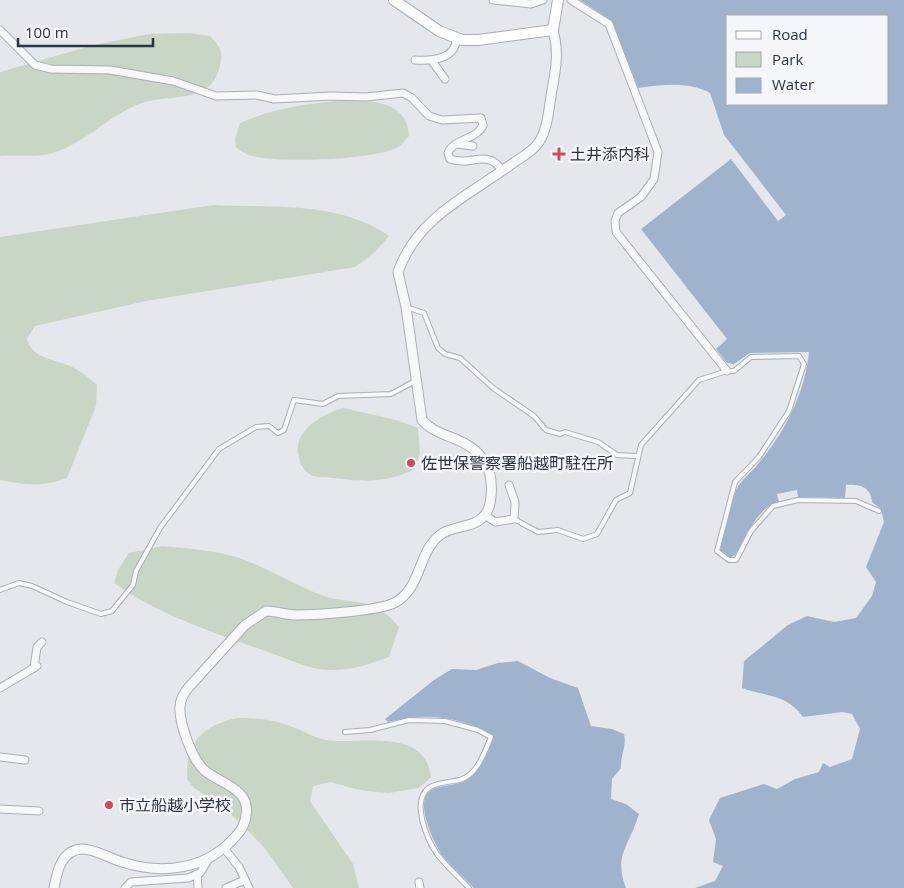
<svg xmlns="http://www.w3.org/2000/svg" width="904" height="888" font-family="'Open Sans','Noto Sans JP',sans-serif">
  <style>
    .green { fill: #c9d6c5 }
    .water { fill: #9fb4cc; fill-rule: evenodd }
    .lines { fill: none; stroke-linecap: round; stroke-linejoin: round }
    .service-casing { stroke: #a9aeb7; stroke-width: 6 }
    .minor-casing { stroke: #a9aeb7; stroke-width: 9 }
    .tertiary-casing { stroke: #a9aeb7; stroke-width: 11 }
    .secondary-casing { stroke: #a9aeb7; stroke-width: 12 }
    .service { stroke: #f7f8fa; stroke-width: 4 }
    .minor { stroke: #f7f8fa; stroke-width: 7 }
    .tertiary { stroke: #f7f8fa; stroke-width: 9 }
    .secondary { stroke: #fff; stroke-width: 10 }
    .poi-dot { fill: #d1495b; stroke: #f4f6f9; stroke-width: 2 }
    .labels { text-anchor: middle; stroke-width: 5; stroke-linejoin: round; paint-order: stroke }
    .poi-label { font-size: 16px; fill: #2b3445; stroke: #f4f6f9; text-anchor: start }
  </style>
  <rect width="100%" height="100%" fill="#e4e7ec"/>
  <g class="green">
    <path d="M190,33l20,3c11,11 14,18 9,33 -10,36 -51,24 -80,35 -29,11 -61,44 -90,50 -15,3 -33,1 -49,2v-84l94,-27 55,-11z"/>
    <path d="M352,100c17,1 44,2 53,20 3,4 3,11 4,16 -3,3 -7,9 -11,11 -22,13 -124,17 -149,8 -4,-1 -9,-5 -13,-8l-1,-8 5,-16c34,-15 74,-21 112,-23z"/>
    <path d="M213,205c59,3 126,-4 176,31l-14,16 -20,15 -209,34 -111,25 -8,13c5,19 24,19 40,26 12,4 21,12 30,20l-1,21 -29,72c-24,9 -42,7 -67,2v-243z"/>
    <path d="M343,408l53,12 22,8 2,26 -6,16c-33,13 -45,12 -80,8 -7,-1 -16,0 -23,-3 -8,-5 -10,-9 -12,-18 -8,-26 24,-43 44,-49z"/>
    <path d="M162,546c27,3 57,4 83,14 26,10 50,25 76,35 34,12 50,-2 78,32l-10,30c-20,7 -38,14 -60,13 -18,0 -41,-11 -58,-17 -53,-19 -111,-37 -157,-70l4,-13 11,-17z"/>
    <path d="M237,718c19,0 35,1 53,8 12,4 24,12 36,14 33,5 99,-14 105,37l-12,11 -30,5 -30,-3 -29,-8 -17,4 -3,15 43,63 6,24h-66l-29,-41 -40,-40 -30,-19 -7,-9c-1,-37 15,-53 50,-61z"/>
  </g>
  <g class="water">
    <path d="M580,0h324v888h-209l20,-7 8,-15 -10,-4 3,-23 -7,-19 11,-22 44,-14 13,5 18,-10 24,-7 4,-9 7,4 22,-8 8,-30 -8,-15 -10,-2 -39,5c-17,-23 -35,-20 -61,-29l2,-27 44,-36 19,-9 27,6 22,-4 16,-22 4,-14 -10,-15 18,-45 -3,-13 -9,-7c-1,-15 -12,-18 -26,-17l-1,13 -47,-1 -1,-7 -20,4 2,8c-22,5 -33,35 -44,53l-5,3 -9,-7 -1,-4 16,-57c6,-11 15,-17 22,-26 27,-32 47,-71 51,-112l-59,1 -16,11 -7,-1 -11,-14 11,-10 -86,-110 90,-70 47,62 8,-6 -62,-80 -14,-42c-23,-12 -48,-8 -72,-5l-26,-67zM728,16h160v88h-160z"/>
    <path d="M518,661l32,17 28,10 13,38 21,3 12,5c3,12 -4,22 -3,34l-9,11 -1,20 15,5 13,10c-9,31 -26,41 -13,74h-152c-10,-11 -23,-21 -32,-33 -8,-12 -25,-48 -15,-61 8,-10 24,-7 35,-12 18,-6 26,-30 32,-46 -34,-20 -68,-24 -106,-14l-3,-3 49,-39 18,-11 24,1 22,-7z"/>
  </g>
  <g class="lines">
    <g class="service-casing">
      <g id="service">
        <polyline points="406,307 424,313 438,348 445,354 460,358 493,388 534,416 546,430 560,434 565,432 598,442 617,455 637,456"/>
        <polyline points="514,519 538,532 558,530 583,539 597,534 616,500 630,493 641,445 699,380 727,371 734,371 751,357 799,356 804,364 789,411 759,457 735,482 717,551 729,560 736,560 751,531 773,506 798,500 856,501 879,511"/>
        <polyline points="0,590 19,583 32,586 67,602 101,614 112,611 133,585 136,571 160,528 219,449 256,427 269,426 278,433 284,430 294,400 323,404 338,396 391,394 415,381"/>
        <path d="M345,732l25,-2 39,-10 36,1 33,9 13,7c-7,16 -13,37 -31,43 -10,2 -21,2 -30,7 -20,13 -3,52 7,67 9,12 22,23 32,34"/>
      </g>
    </g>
    <g class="minor-casing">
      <g id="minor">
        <polyline points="493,0 531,4 543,0"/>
        <polyline points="571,0 609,24 658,152 654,179 641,197 618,213 615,221 616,232 727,371"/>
        <path d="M0,30l35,35 16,4 59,1 63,11 43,15 41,-1 17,4 57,-3 35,1 37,-4 9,5 17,18 13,4 39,-2 2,7c-6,15 -29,13 -35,28l2,6c21,8 36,-11 52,11"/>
        <path d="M415,60c17,1 42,-1 41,-22"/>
        <polyline points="432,61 445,79"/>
        <polyline points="456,144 473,146"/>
        <polyline points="485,515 495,522 514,519 515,502 509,485"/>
        <polyline points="34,668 37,647 42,642"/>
        <polyline points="0,688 37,666"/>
        <polyline points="0,757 25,760"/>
        <polyline points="0,809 39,811"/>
        <polyline points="223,847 239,867 249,888"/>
        <polyline points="197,874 198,888"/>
        <polyline points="419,882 420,888"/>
        <polyline points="125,888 131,882 188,878 200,873 210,857"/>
        <polyline points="226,888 245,880"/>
      </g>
    </g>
    <g class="tertiary-casing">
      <path id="tertiary" d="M54,888c3,-16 7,-38 28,-39 13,0 27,9 40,13 40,13 85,8 114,-26 5,-5 9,-13 10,-20 5,-28 -26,-32 -42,-46 -12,-11 -25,-47 -24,-63 0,-8 4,-14 9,-20l56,-62 21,-14c10,0 20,4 30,4 20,0 81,-4 98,-12 28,-14 23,-50 46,-68 12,-10 33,-6 44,-19 10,-11 9,-40 2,-52 -16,-29 -47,-24 -64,-44l-16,-113 -8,-35c19,-54 68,-75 111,-106 9,-7 24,-14 30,-24 9,-13 10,-36 13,-52 4,-21 7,-39 1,-60"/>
    </g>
    <g class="secondary-casing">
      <polyline id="secondary" points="394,0 439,31 462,40 478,40 553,30 558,0"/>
    </g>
    <use href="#service" class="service"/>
    <use href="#minor" class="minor"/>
    <use href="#tertiary" class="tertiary"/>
    <use href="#secondary" class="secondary"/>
  </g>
  <g class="poi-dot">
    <path d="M556.5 146.5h5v5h5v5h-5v5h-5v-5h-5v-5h5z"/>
    <circle cx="411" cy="463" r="5"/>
    <circle cx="109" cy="805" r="5"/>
  </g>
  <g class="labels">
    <g class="poi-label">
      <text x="570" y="160">土井添内科</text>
      <text x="421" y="469">佐世保警察署船越町駐在所</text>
      <text x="119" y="811">市立船越小学校</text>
    </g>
  </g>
  <rect x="726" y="15" width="162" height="90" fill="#f4f6f9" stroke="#a4a8b1"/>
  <rect x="736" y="31" width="25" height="8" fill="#ffffff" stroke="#a4a8b1"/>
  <text x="772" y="40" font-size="15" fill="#2b3445">Road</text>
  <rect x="736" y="52" width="25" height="15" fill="#c9d6c5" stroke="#a4a8b1"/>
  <text x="772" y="65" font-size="15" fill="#2b3445">Park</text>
  <rect x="736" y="78" width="25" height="15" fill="#9fb4cc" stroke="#a4a8b1"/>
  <text x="772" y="90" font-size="15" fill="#2b3445">Water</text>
  <path d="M18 38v8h135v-8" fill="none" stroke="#2b3445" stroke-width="2.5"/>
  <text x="25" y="38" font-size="15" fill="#2b3445" stroke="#f4f6f9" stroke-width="4" paint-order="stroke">100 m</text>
</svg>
